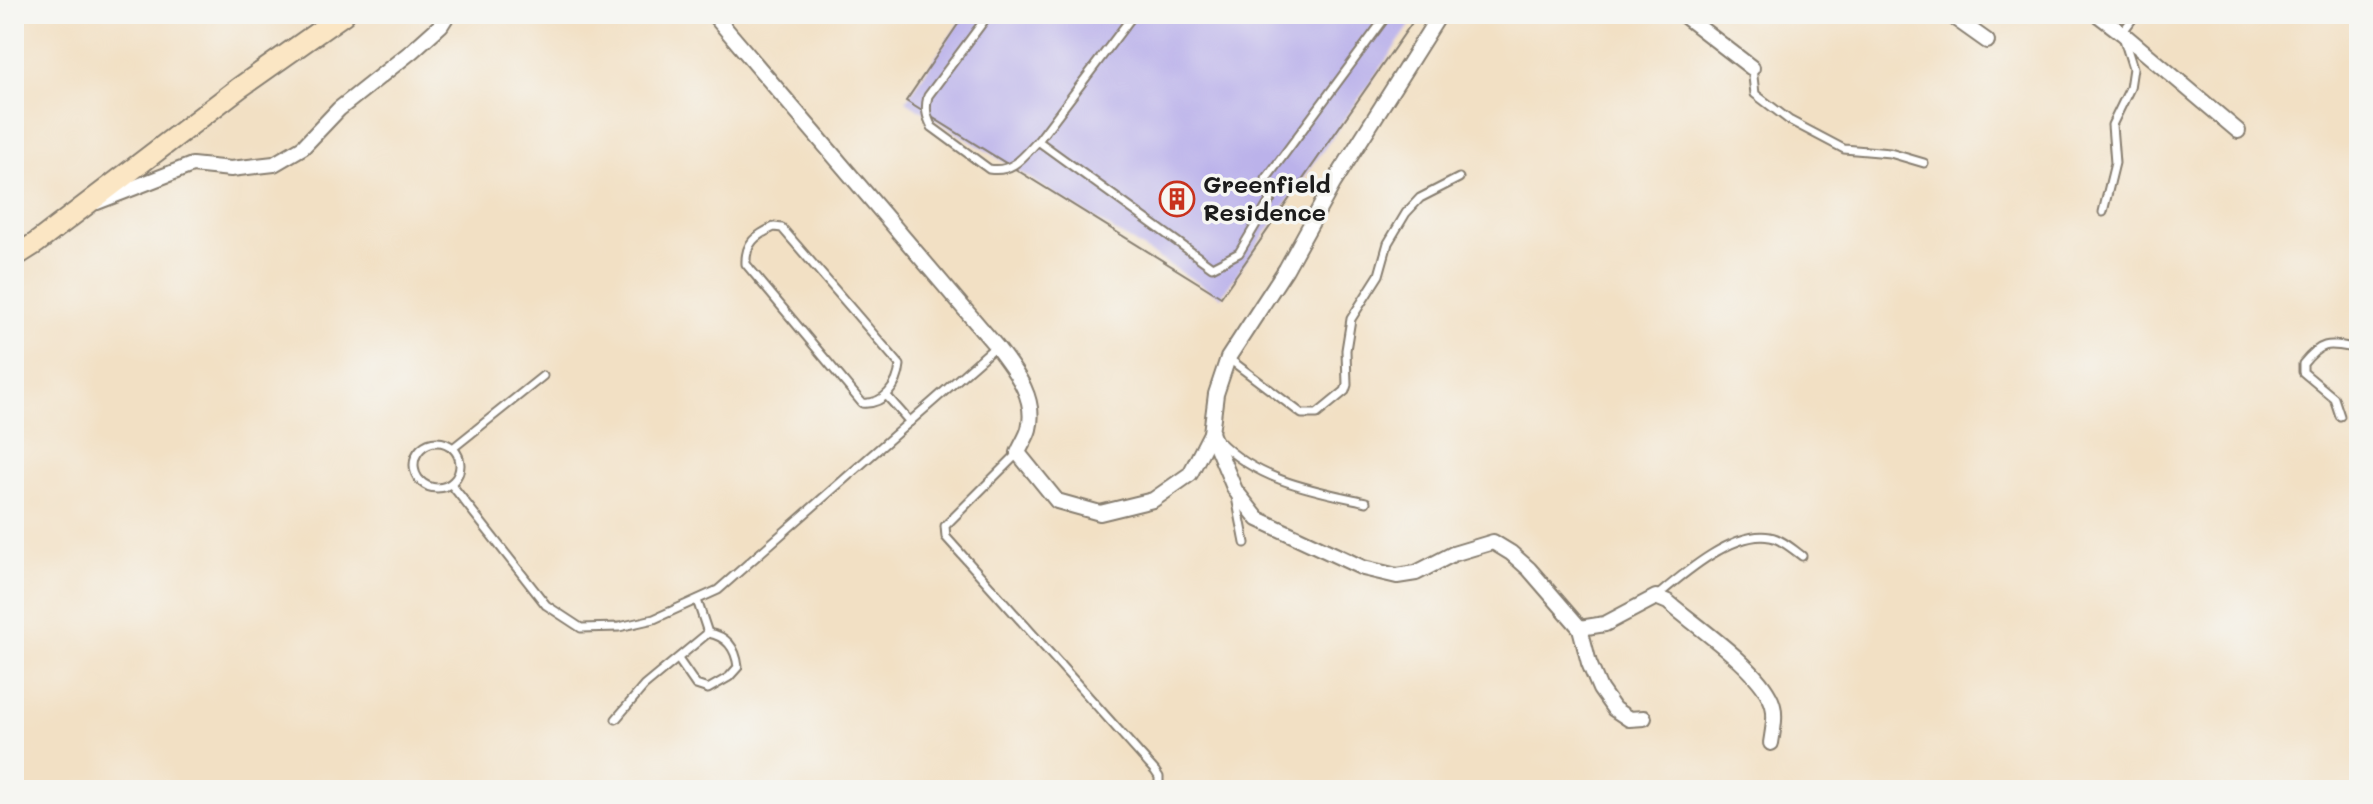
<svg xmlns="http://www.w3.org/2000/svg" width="2373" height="804" font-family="Mali,sans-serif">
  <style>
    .building { fill: #bbb2ea }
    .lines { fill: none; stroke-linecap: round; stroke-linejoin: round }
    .service-casing { stroke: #877e70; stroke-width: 11 }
    .minor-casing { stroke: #877e70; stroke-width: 18 }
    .secondary-casing { stroke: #877e70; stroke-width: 24 }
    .service { stroke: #fff; stroke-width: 7 }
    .minor { stroke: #fff; stroke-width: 14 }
    .secondary { stroke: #fbe6c4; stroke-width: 20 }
    .labels { text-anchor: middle; stroke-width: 7; stroke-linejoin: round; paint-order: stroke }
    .poi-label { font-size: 24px; font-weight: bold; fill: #1c1c1c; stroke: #f6f6f2; text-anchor: start }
  </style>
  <rect width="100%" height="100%" fill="#f6f6f2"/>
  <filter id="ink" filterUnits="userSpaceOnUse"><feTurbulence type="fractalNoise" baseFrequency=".0125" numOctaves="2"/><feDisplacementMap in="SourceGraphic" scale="16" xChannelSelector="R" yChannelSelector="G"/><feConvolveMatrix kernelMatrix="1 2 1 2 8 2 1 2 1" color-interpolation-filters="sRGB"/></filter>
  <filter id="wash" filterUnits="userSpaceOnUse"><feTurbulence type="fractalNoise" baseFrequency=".006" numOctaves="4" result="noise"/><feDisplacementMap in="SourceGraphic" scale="32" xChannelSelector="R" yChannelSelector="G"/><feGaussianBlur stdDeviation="1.8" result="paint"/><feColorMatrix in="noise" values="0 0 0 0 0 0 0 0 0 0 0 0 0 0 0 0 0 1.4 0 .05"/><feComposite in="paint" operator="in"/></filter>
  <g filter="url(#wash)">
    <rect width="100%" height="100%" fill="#f2e0c4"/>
    <g id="blocks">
      <polygon class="building" points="965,14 1418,14 1221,297 906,101"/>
    </g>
  </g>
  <g filter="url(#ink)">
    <use href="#blocks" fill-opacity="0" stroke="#877e70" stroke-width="2"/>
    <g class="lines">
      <g class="service-casing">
        <g id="service">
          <path d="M989,14l-61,82c-3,12 -2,20 4,31l57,42c24,4 34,-12 49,-28"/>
          <polyline points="1134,14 1038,141 1212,267 1239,253 1271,199 1266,179 1388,14"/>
          <polyline points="1752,68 1755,94 1789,120 1844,149 1890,153 1924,163"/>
          <polyline points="2103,212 2115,163 2112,125 2130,88 2133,68 2122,33 2136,14"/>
          <path d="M774,227l8,1 118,137c-2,21 -16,40 -38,38l-116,-139c-1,-21 10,-29 28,-37z"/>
          <polyline points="1228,358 1302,414 1317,414 1345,391 1347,385 1346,350 1351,319 1379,275 1388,243 1406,213 1420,198 1459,178"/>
          <polyline points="887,396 910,422"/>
          <path d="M2340,416l-6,-18 -31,-26v-8c20,-25 27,-20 56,-15"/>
          <path d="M1218,440c40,41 94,50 148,62"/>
          <circle cx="437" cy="465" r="23"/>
          <polyline points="453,448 543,376"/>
          <polyline points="1018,453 945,526 946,537 1155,771 1159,777 1159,790"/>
          <polyline points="451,484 546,605 581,628 619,627 654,619 718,590 996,346"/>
          <polyline points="1236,497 1245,543"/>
          <path d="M1657,596c26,-22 77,-66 113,-59 10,1 24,13 32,19"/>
          <polyline points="697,600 708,633"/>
          <path d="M678,659l18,26 12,4 21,-12 9,-10c-2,-18 -11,-31 -30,-34"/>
          <polyline points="616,719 644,686 708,633"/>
        </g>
      </g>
      <g class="minor-casing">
        <g id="minor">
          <path d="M713,14l283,332c18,24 41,51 33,83 -2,8 -8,16 -11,24l39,48 43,12 53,-13 37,-26 21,-41 5,-39 12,-36 58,-89 47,-85 107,-170"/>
          <polyline points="1682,14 1752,68"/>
          <polyline points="1949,14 1987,41"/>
          <polyline points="2097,14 2122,33 2238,131"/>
          <polyline points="97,202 192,165 231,169 274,164 303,147 339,109 412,51 441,25 448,14"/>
          <polyline points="1211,433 1235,490 1258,519 1363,568 1397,576 1416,573 1453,554 1493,542 1511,553 1529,569 1580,628 1589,663 1600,689 1614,709 1629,719 1644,718"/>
          <path d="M1580,628l25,-4 51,-27 12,5c28,24 89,65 103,98 6,13 2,29 0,43"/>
          <polyline points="2355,790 2359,787"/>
        </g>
      </g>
      <g class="secondary-casing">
        <polyline id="secondary" points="14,257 36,243 239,88 344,14"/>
      </g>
      <use href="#service" class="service"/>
      <use href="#minor" class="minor"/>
      <use href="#secondary" class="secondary"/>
    </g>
  </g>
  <defs>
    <g id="building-ring" transform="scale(1.8)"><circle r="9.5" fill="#f6f6f2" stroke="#c8321e" stroke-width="1.5"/><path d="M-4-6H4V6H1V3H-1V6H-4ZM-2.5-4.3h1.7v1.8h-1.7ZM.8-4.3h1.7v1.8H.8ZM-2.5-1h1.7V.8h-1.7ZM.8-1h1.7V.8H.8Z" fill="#c8321e"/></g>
  </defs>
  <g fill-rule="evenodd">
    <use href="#building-ring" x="1177" y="199"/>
  </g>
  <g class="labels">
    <g class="poi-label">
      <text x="1203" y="193">Greenfield<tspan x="1203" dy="28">Residence</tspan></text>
    </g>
  </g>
  <rect width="2373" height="804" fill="none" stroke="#f6f6f2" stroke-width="48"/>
</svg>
